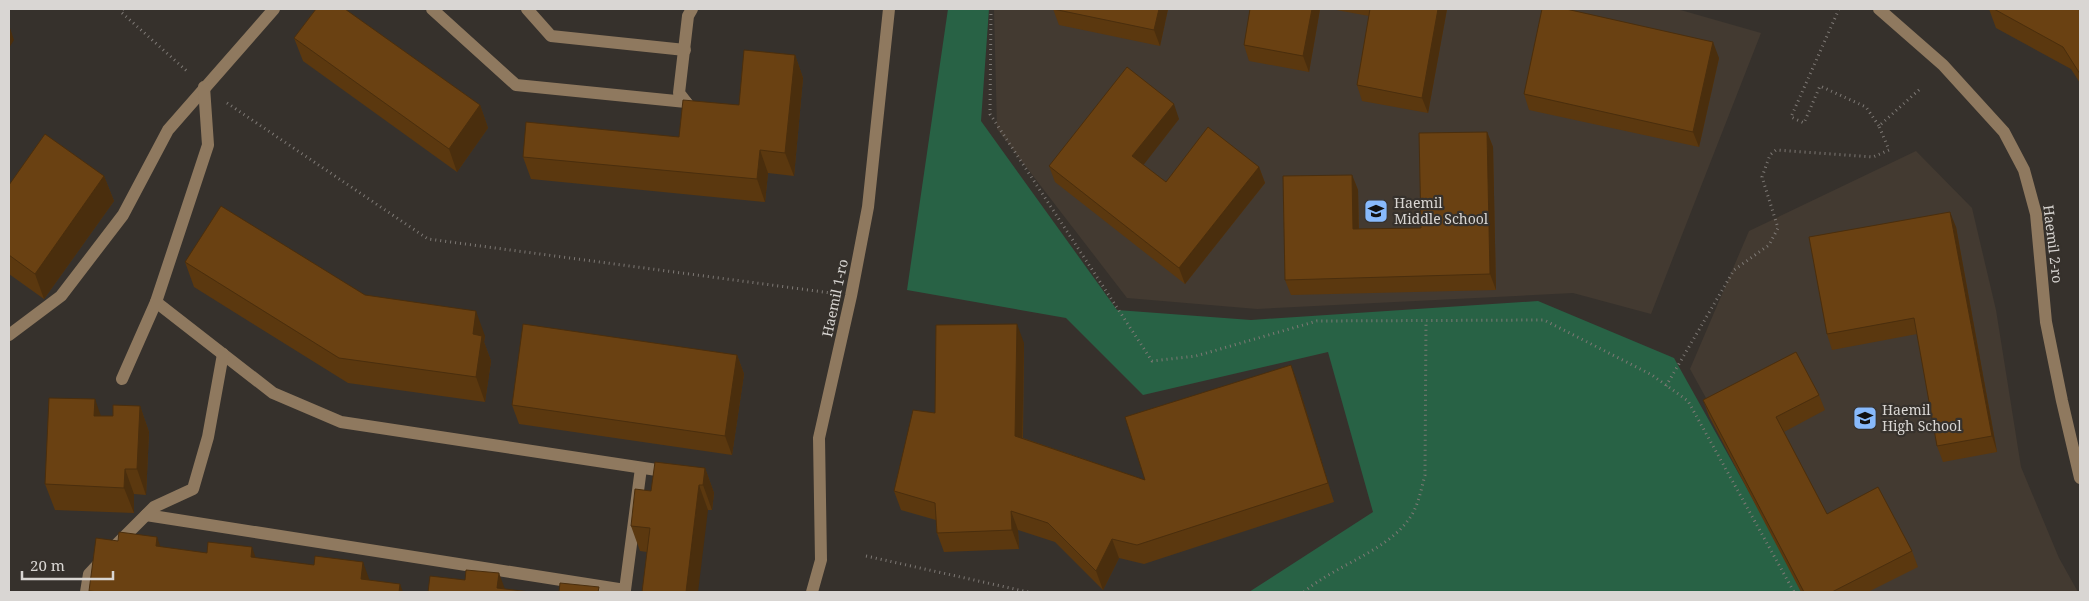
<svg xmlns="http://www.w3.org/2000/svg" width="2089" height="601" font-family="'Noto Serif',serif">
  <style>
    .built { fill: #433a31 }
    .green { fill: #286245 }
    .lines { fill: none; stroke-linecap: round; stroke-linejoin: round }
    .path { stroke: #7e7975; stroke-width: 3; stroke-dasharray: 1 4; stroke-linecap: butt }
    .minor { stroke: #8f795f; stroke-width: 12 }
    .wall { fill: #5b380f }
    .shaded-wall { fill: #4a2e0d }
    .building { fill: #6a4112; stroke: #4a2e0d }
    .labels { text-anchor: middle; stroke-width: 4.5; stroke-linejoin: round; paint-order: stroke }
    .poi-label { font-size: 14px; fill: #d9d6d3; stroke: #36312c; text-anchor: start }
    .street-label { font-size: 14px; fill: #d9d6d3; stroke: #36312c }
  </style>
  <rect width="100%" height="100%" fill="#36312c"/>
  <g class="built">
    <polygon points="994,9 1677,9 1761,33 1651,314 1573,293 1257,309 1127,298 997,129"/>
    <polygon points="1916,151 1972,208 1996,310 2021,467 2059,558 2078,592 1813,592 1690,369 1749,231"/>
  </g>
  <polygon class="green" points="948,9 989,9 981,121 1117,310 1251,320 1538,301 1674,358 1805,592 1249,592 1373,512 1328,352 1143,395 1066,318 907,290"/>
  <g class="lines">
    <g class="path">
      <polyline points="123,9 121,12 189,73"/>
      <polyline points="991,9 990,114 1152,361 1196,356 1317,321 1544,320 1652,375 1688,401 1794,592"/>
      <polyline points="1839,9 1791,117 1804,123 1820,86 1866,107 1879,126"/>
      <polyline points="227,103 428,239 831,293"/>
      <polyline points="1666,386 1734,270 1769,245 1778,228 1762,177 1770,155 1776,150 1873,157 1889,150 1879,126 1920,89"/>
      <polyline points="866,556 1028,592"/>
      <path d="M1304,592c30,-26 83,-41 105,-73 9,-12 12,-29 16,-44l1,-154"/>
    </g>
    <g class="minor">
      <polyline points="432,9 516,85 686,102"/>
      <polyline points="527,9 551,36 685,50"/>
      <polyline points="1879,9 1943,65 2004,132 2024,170 2036,214 2046,322 2062,401 2080,478"/>
      <polyline points="689,106 679,93 688,16 692,9"/>
      <polyline points="156,302 273,393 341,422 670,472"/>
      <polyline points="9,335 61,296 123,215 168,130 274,9"/>
      <polyline points="122,379 156,302 208,145 204,87"/>
      <polyline points="146,515 625,590 641,468"/>
      <polyline points="117,544 154,507 193,489 208,437 223,354"/>
      <polyline points="86,592 89,574 103,559"/>
      <polyline points="812,592 821,560 819,438 851,296 868,207 889,9"/>
    </g>
  </g>
  <g class="wall">
    <polygon points="1053,9 1168,9 1160,46 1059,25"/>
    <polygon points="1320,9 1309,72 1249,61 1244,45"/>
    <polygon points="1331,9 1447,9 1428,113 1362,101 1357,85 1369,16"/>
    <polygon points="1989,9 2080,9 2080,83 2071,69 1996,28"/>
    <polygon points="294,38 480,105 488,128 457,172 303,61"/>
    <polygon points="795,55 803,78 794,176 768,173 765,202 531,179 523,157 679,137 739,105"/>
    <polygon points="1719,58 1699,147 1529,110 1524,94"/>
    <polygon points="1179,119 1143,165 1166,182 1259,167 1265,183 1185,284 1055,182 1049,166"/>
    <polygon points="1487,132 1493,147 1496,290 1291,295 1285,280 1352,175 1358,190 1359,229 1421,228"/>
    <polygon points="104,176 114,201 44,299 9,274 9,185"/>
    <polygon points="1956,227 1997,452 1943,462 1937,446 1917,334 1832,350 1827,334"/>
    <polygon points="185,262 365,295 485,336 484,342 491,361 485,402 348,383 194,287"/>
    <polygon points="1024,343 1023,438 1145,480 1298,384 1334,502 1144,564 1119,558 1103,590 1055,542 1018,530 1019,549 944,552 937,533 936,520 901,510 894,491 935,413"/>
    <polygon points="737,355 744,374 732,455 519,424 512,405"/>
    <polygon points="1819,395 1825,410 1784,432 1827,514 1912,551 1918,567 1868,592 1801,592 1709,416 1703,400"/>
    <polygon points="140,406 149,432 146,495 134,494 134,513 55,510 45,484 101,416 113,416"/>
    <polygon points="705,468 714,493 712,510 708,510 647,552 640,551 631,526"/>
  </g>
  <g class="shaded-wall">
    <polygon points="1159,9 1168,9 1160,46 1154,30"/>
    <polygon points="1312,9 1320,9 1309,72 1303,56"/>
    <polygon points="1438,9 1447,9 1428,113 1422,98"/>
    <polygon points="9,25 14,40 9,48"/>
    <polygon points="1713,42 1719,58 1699,147 1693,132"/>
    <polygon points="795,55 803,78 794,176 785,153"/>
    <polygon points="1174,104 1179,119 1138,172 1132,156"/>
    <polygon points="480,105 488,128 457,172 449,149"/>
    <polygon points="1487,132 1493,147 1496,290 1490,274"/>
    <polygon points="760,150 768,173 765,202 757,179"/>
    <polygon points="1259,167 1265,183 1185,284 1179,268"/>
    <polygon points="1352,175 1358,190 1359,245 1353,229"/>
    <polygon points="104,176 114,201 44,299 35,274"/>
    <polygon points="1950,212 1956,227 1997,452 1992,436"/>
    <polygon points="476,311 485,336 484,342 491,361 485,402 476,377 473,334"/>
    <polygon points="1017,324 1024,343 1022,455 1015,436"/>
    <polygon points="737,355 744,374 732,455 725,436"/>
    <polygon points="1291,365 1298,384 1334,502 1328,483"/>
    <polygon points="95,399 104,425 94,416"/>
    <polygon points="140,406 149,432 146,495 137,469"/>
    <polygon points="705,468 714,493 712,510 703,485"/>
    <polygon points="125,469 134,494 134,513 124,488"/>
    <polygon points="699,485 708,510 698,592 686,592"/>
    <polygon points="1011,511 1018,530 1019,549 1012,530"/>
    <polygon points="157,537 166,562 156,546"/>
    <polygon points="1112,539 1119,558 1103,590 1096,571"/>
    <polygon points="252,547 261,573 251,557"/>
    <polygon points="363,562 372,587 361,579"/>
    <polygon points="499,573 506,592 497,588"/>
    <polygon points="400,584 403,592 399,592"/>
  </g>
  <g class="building">
    <polygon points="316,9 345,9 480,105 449,149 294,38"/>
    <polygon points="1053,9 1159,9 1154,30"/>
    <polygon points="1250,9 1312,9 1303,56 1244,45"/>
    <polygon points="1370,9 1438,9 1422,98 1357,85"/>
    <polygon points="1542,9 1566,9 1713,42 1693,132 1524,94"/>
    <polygon points="1994,9 2080,9 2080,74 2063,47"/>
    <polygon points="744,50 795,55 785,153 760,150 757,179 523,157 526,122 679,137 683,100 739,105"/>
    <polygon points="1127,67 1174,104 1132,156 1166,182 1208,127 1259,167 1179,268 1049,166"/>
    <polygon points="1487,132 1490,274 1285,280 1283,176 1352,175 1353,229 1421,228 1419,133"/>
    <polygon points="45,134 104,176 35,274 9,255 9,185"/>
    <polygon points="221,206 365,295 476,311 473,334 482,336 476,377 339,358 185,262"/>
    <polygon points="1950,212 1992,436 1937,446 1914,318 1827,334 1809,237"/>
    <polygon points="523,324 737,355 725,436 512,405"/>
    <polygon points="1017,324 1015,436 1145,480 1125,417 1291,365 1328,483 1137,545 1112,539 1096,571 1048,523 1011,511 1012,530 937,533 935,503 894,491 913,410 935,413 936,325"/>
    <polygon points="1796,352 1819,395 1776,417 1827,514 1878,487 1912,551 1832,592 1804,592 1703,400"/>
    <polygon points="49,398 95,399 94,416 113,416 113,405 140,406 137,469 125,469 124,488 45,484"/>
    <polygon points="655,462 705,468 703,485 699,485 686,592 642,592 650,528 631,526 635,489 651,491"/>
    <polygon points="119,532 157,537 156,546 207,553 208,542 252,547 251,557 314,565 315,556 363,562 361,579 400,584 399,592 99,592 89,591 96,538 118,541"/>
    <polygon points="466,570 499,573 497,588 530,592 428,592 430,576 465,580"/>
    <polygon points="560,583 599,587 598,592 559,592"/>
  </g>
  <defs>
    <g id="school-square" transform="scale(1.25)"><rect x="-9" y="-9" width="18" height="18" rx="4" fill="#88bafc" stroke="#36312c"/><path d="M0-5L7-2L0 1L-7-2ZM-4 1L0 2.5L4 1V4Q0 6-4 4Z" fill="#111"/></g>
  </defs>
  <g fill-rule="evenodd">
    <use href="#school-square" x="1376" y="211"/>
    <use href="#school-square" x="1865" y="418"/>
  </g>
  <g class="labels">
    <g class="poi-label">
      <text x="1394" y="208">Haemil<tspan x="1394" dy="16">Middle School</tspan></text>
      <text x="1882" y="415">Haemil<tspan x="1882" dy="16">High School</tspan></text>
    </g>
    <g class="street-label">
      <text transform="translate(2053 244) rotate(83)" y="5">Haemil 2-ro</text>
      <text transform="translate(835 298) rotate(-78)" y="5">Haemil 1-ro</text>
    </g>
  </g>
  <rect width="2089" height="601" fill="none" stroke="#d9d6d3" stroke-width="20"/>
  <path d="M22 571v8h91v-8" fill="none" stroke="#d9d6d3" stroke-width="2.5"/>
  <text x="30" y="571" font-size="15" fill="#d9d6d3" stroke="#36312c" stroke-width="4" paint-order="stroke">20 m</text>
</svg>
